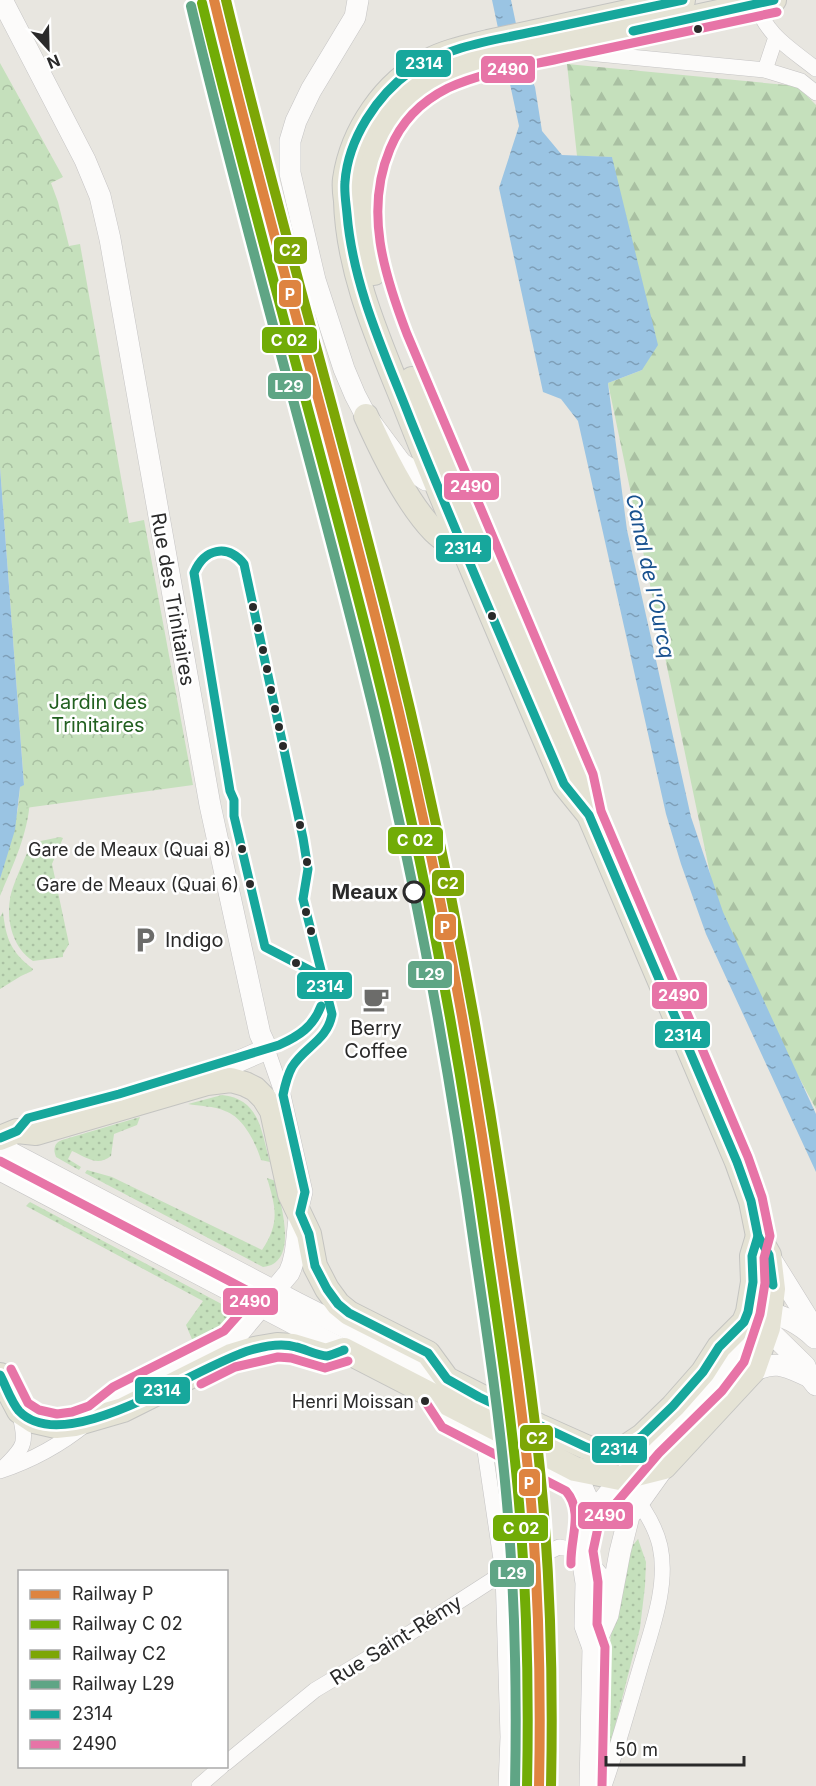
<svg xmlns="http://www.w3.org/2000/svg" width="816" height="1786" font-family="Inter,sans-serif">
  <style>
    .grass { fill: url(#grass-dots) }
    .forest { fill: url(#forest-firs) }
    .park { fill: url(#park-crowns) }
    .water { fill: url(#water-ripples) }
    .lines { fill: none; stroke-linecap: round; stroke-linejoin: round }
    .street-casing { stroke: #c5c4c4; stroke-width: 16 }
    .secondary-casing { stroke: #c5c4c4; stroke-width: 22 }
    .primary-casing { stroke: #c4c4c1; stroke-width: 26 }
    .street { stroke: #fcfbfa; stroke-width: 15 }
    .secondary { stroke: #fcfbfa; stroke-width: 21 }
    .primary { stroke: #e5e3d5; stroke-width: 24 }
    .bus-1-casing { stroke: #fff; stroke-width: 14 }
    .bus-2-casing { stroke: #fff; stroke-width: 14 }
    .bus-1 { stroke: #17a79c; stroke-width: 9 }
    .bus-2 { stroke: #e774a7; stroke-width: 9 }
    .rail-1-casing { stroke: #fff; stroke-width: 15 }
    .rail-2-casing { stroke: #fff; stroke-width: 15 }
    .rail-3-casing { stroke: #fff; stroke-width: 15 }
    .rail-4-casing { stroke: #fff; stroke-width: 15 }
    .rail-1 { stroke: #de8440; stroke-width: 10 }
    .rail-2 { stroke: #71ac06; stroke-width: 10 }
    .rail-3 { stroke: #7da606; stroke-width: 10 }
    .rail-4 { stroke: #5fa585; stroke-width: 10 }
    .bus-dot { fill: #2a2a2a; stroke: #fff; stroke-width: 2 }
    .stop-dot { fill: #fff; stroke: #2a2a2a; stroke-width: 3 }
    .labels { text-anchor: middle; stroke-width: 5; stroke-linejoin: round; paint-order: stroke }
    .bus-label { font-size: 18px; fill: #2a2a2a; stroke: #fff; text-anchor: end }
    .street-label { font-size: 20px; fill: #2a2a2a; stroke: #fff }
    .park-label { font-size: 20px; fill: #226020; stroke: #fff }
    .stop-label { font-size: 20px; font-weight: bold; fill: #2a2a2a; stroke: #fff; text-anchor: end }
    .poi-label { font-size: 20px; fill: #2a2a2a; stroke: #fff; text-anchor: start }
    .water-label { font-size: 21px; font-style: italic; fill: #19528f; stroke: #fff }
    .line-badge { stroke: #fff; stroke-width: 2 }
    .badge-label { font-size: 16px; text-anchor: middle; font-weight: bold; fill: #fff }
  </style>
  <defs>
    <pattern id="grass-dots" width="8" height="8" patternUnits="userSpaceOnUse" patternTransform="scale(1.5)"><rect width="8" height="8" fill="#c5e0bc"/><path d="M2 2h.1M6 6h.1" fill="none" stroke="#a9c0a2" stroke-width="1.8" stroke-linecap="round"/></pattern>
    <pattern id="forest-firs" width="22" height="20" patternUnits="userSpaceOnUse" patternTransform="scale(1.5)"><rect width="22" height="20" fill="#c5e0bc"/><path d="M5 1l3.5 6h-7zM16 11l3.5 6h-7z" fill="#a9c0a2"/></pattern>
    <pattern id="park-crowns" width="20" height="18" patternUnits="userSpaceOnUse" patternTransform="scale(1.5)"><rect width="20" height="18" fill="#c5e0bc"/><path d="M2 6a3 3 0 1 1 6 0M12 15a3 3 0 1 1 6 0" fill="none" stroke="#a9c0a2"/></pattern>
    <pattern id="water-ripples" width="26" height="14" patternUnits="userSpaceOnUse" patternTransform="scale(1.5)"><rect width="26" height="14" fill="#9ac4e3"/><path d="M2 4q2-2 4 0t4 0M15 11q2-2 4 0t4 0" fill="none" stroke="#7e9fb8"/></pattern>
  </defs>
  <rect width="100%" height="100%" fill="#e8e6e0"/>
  <g class="grass">
    <path d="M30,800c-2,34 -17,65 -30,96v-17l18,-70z"/>
    <path d="M60,837l3,1 -11,26 17,80 -6,10v3l-30,4c-19,-12 -27,-39 -23,-62 2,-14 16,-42 21,-56z"/>
    <path d="M3,912c3,27 8,40 30,57l-1,2 -11,5 -21,13v-72z"/>
    <path d="M222,1095c38,4 39,36 48,67l-9,-2c-5,-17 -18,-43 -36,-49 -11,-5 -26,-5 -37,-7z"/>
    <path d="M140,1117l-3,8 -23,9 -3,22c-14,11 -25,1 -39,-5l-4,8 13,8 -2,3 -23,-13c-3,-8 -2,-14 6,-17z"/>
    <path d="M87,1170l25,7 150,73c18,-27 14,-42 5,-72l9,3c4,23 24,82 -13,86l-178,-94z"/>
    <path d="M30,1202l201,107c2,20 -22,28 -37,35l-8,-19 17,-24 -177,-95z"/>
    <polygon points="638,1539 646,1562 645,1586 640,1628 610,1746 606,1746 608,1659 616,1596 629,1544 634,1544"/>
  </g>
  <polygon class="forest" points="567,64 797,86 816,105 816,1109 723,936 608,383 642,370 612,157 577,156"/>
  <polygon class="park" points="0,63 63,177 51,183 58,202 69,246 80,244 129,523 144,520 193,785 18,809 20,787 24,784 0,467"/>
  <g class="water">
    <polygon points="492,0 511,0 524,62 535,87 542,131 562,155 612,157 658,345 642,370 608,383 627,530 691,817 723,912 816,1114 816,1172 706,934 681,864 666,814 578,421 561,399 543,392 499,188 519,126"/>
    <polygon points="0,467 24,785 20,787 15,830 0,879"/>
  </g>
  <g class="lines">
    <g class="street-casing">
      <g id="street">
        <path d="M754,0c13,36 33,46 62,69"/>
        <polyline points="567,51 765,70 801,81 816,93"/>
        <polyline points="765,70 776,37"/>
        <polyline points="267,1049 283,1095 305,1192 300,1213"/>
        <polyline points="478,1433 485,1451 503,1573 508,1737 506,1786"/>
        <path d="M3,1468c23,-22 24,-25 16,-57"/>
        <path d="M0,1471c33,-11 59,-25 86,-47"/>
        <polyline points="226,1763 315,1690 410,1633 503,1573 559,1547 581,1551 603,1577"/>
        <path d="M591,1781l14,2c13,-37 23,-74 34,-111 11,-39 30,-85 21,-126 -6,-26 -24,-48 -40,-68"/>
        <polyline points="199,1786 222,1766"/>
      </g>
    </g>
    <g class="secondary-casing">
      <g id="secondary">
        <polyline points="2,0 85,160 100,196 110,239 210,805 260,1034 267,1049 223,1068 207,1083"/>
        <polyline points="358,0 355,17 311,90 296,121 290,141 290,173 315,280 344,369 355,395 366,416 401,463 426,480 433,477 442,486"/>
        <polyline points="0,1147 297,1303 447,1379"/>
        <polyline points="0,1170 344,1350"/>
        <polyline points="769,1256 810,1322 816,1336"/>
        <path d="M755,1312c23,0 43,10 60,26"/>
        <polyline points="758,1320 805,1366 809,1376 816,1385"/>
        <path d="M753,1371c24,-11 32,-5 55,5"/>
        <polyline points="435,1395 448,1417 497,1442"/>
        <path d="M95,1416l23,-18 114,-57 57,-68c9,-19 7,-39 11,-60"/>
        <polyline points="549,1468 574,1481 583,1489 588,1500 588,1518 581,1551 586,1583 585,1626 593,1648 590,1786"/>
        <polyline points="588,1518 650,1445 702,1396 723,1372 733,1357 744,1322"/>
        <polyline points="593,1648 608,1615 620,1552 629,1516 664,1467"/>
      </g>
    </g>
    <g class="primary-casing">
      <g id="primary">
        <path d="M374,273c-7,-26 -13,-55 -10,-82 4,-44 32,-90 72,-111 17,-10 37,-15 56,-19l282,-61"/>
        <polyline points="412,379 582,779 588,810"/>
        <path d="M366,416c16,36 41,87 68,115 9,9 20,15 30,22"/>
        <polyline points="0,1138 17,1131 36,1133 207,1083 231,1080 245,1084 255,1089 264,1098 272,1111 290,1194 309,1234 315,1266 327,1289 338,1304 349,1313 428,1353 447,1379 539,1426 586,1447 603,1453 624,1448 642,1436 673,1406 703,1372 719,1347 744,1322 748,1312 753,1282 752,1256 758,1236"/>
        <path d="M0,1375l19,36 15,10 22,5 19,-2 48,-14 108,-54 23,-7 23,-4 16,1 33,10 18,-6 231,119 45,9 44,-11 89,-96 15,-43 5,-39 -4,-34 -11,-19 -7,-35 -14,-39 -148,-347 -25,-31c-53,-124 -107,-246 -156,-371 -27,-68 -60,-138 -62,-212 -1,-7 -2,-15 -1,-22 7,-48 40,-97 83,-118 19,-10 40,-14 60,-19l195,-42"/>
      </g>
    </g>
    <use href="#street" class="street"/>
    <use href="#secondary" class="secondary"/>
    <use href="#primary" class="primary"/>
    <g class="bus-1-casing">
      <g id="bus-1">
        <path d="M683,0c-49,10 -97,21 -146,31 -42,9 -90,15 -126,40 -34,24 -63,68 -66,111 -1,10 1,21 2,32 6,73 38,140 64,207 49,122 101,242 153,363l25,31 148,347 14,39 7,35 11,19 4,30"/>
        <polyline points="633,31 774,0"/>
        <path d="M321,976l-56,-29 -31,-131v-16l-4,-9 -36,-218c10,-24 33,-30 50,-9l59,274 5,31 -5,30 29,115c-4,26 -28,33 -40,53 -5,9 -7,18 -9,28l22,97 -5,21 9,21 6,32 12,23 11,15 11,9 79,40 19,26 32,18 107,50 17,6 21,-5 18,-12 31,-30 30,-34 16,-25 25,-25 4,-10 5,-30 -1,-26 6,-20"/>
        <path d="M0,1138l17,-7 11,-13 91,-24 160,-49c20,-9 34,-18 42,-39"/>
        <path d="M0,1375c6,11 11,27 19,36 47,49 180,-47 232,-61 14,-4 31,-7 45,-3 9,2 22,9 31,9 5,-1 12,-4 17,-6"/>
      </g>
    </g>
    <g class="bus-2-casing">
      <g id="bus-2">
        <polyline points="0,1161 256,1295 224,1331 113,1387 89,1406 72,1412 57,1414 39,1410 28,1403 11,1369"/>
        <polyline points="201,1384 235,1367 278,1357 291,1358 325,1368 348,1361"/>
        <path d="M425,1401l17,26 124,64c18,21 4,47 5,73"/>
        <path d="M602,1786l3,-139 -8,-23 1,-42 -5,-31 6,-28 60,-70 63,-62 22,-29 16,-48 5,-31 -1,-25 6,-22 -8,-39 -14,-40 -147,-346 -8,-37 -186,-440c-23,-60 -43,-123 -17,-185 11,-27 32,-48 58,-61 37,-17 80,-22 119,-31 70,-15 140,-30 210,-45"/>
      </g>
    </g>
    <use href="#bus-1" class="bus-1"/>
    <use href="#bus-2" class="bus-2"/>
    <g class="rail-1-casing">
      <path id="rail-1" d="M214,0c53,220 117,436 171,655 50,199 87,400 115,602 12,82 24,163 31,245 8,95 10,190 8,284"/>
    </g>
    <g class="rail-2-casing">
      <path id="rail-2" d="M202,3c53,219 116,435 171,654 50,198 87,399 115,601 12,81 24,163 31,245 8,94 10,188 8,283"/>
    </g>
    <g class="rail-3-casing">
      <path id="rail-3" d="M226,0c53,220 117,436 171,655 49,199 87,400 115,602 12,82 24,163 31,245 8,95 10,190 8,284"/>
    </g>
    <g class="rail-4-casing">
      <path id="rail-4" d="M191,6c52,218 115,434 170,653 50,197 87,398 115,600 12,81 24,162 31,244 8,94 10,188 8,283"/>
    </g>
    <use href="#rail-1" class="rail-1"/>
    <use href="#rail-2" class="rail-2"/>
    <use href="#rail-3" class="rail-3"/>
    <use href="#rail-4" class="rail-4"/>
  </g>
  <defs>
    <g id="parking-bare" transform="scale(2.07)"><path d="M-3.5-5.5H1a3.5 3.5 0 0 1 0 7H-1V5.5H-3.5ZM-1-3.4V-.6H.8a1.4 1.4 0 0 0 0-2.8Z" fill="#6c6c6a" stroke="#fff" stroke-width="2.5" paint-order="stroke"/></g>
    <g id="cafe-bare" transform="scale(2.07)"><path d="M-5.5-4.5H6V0H3Q3 3.5 0 3.5H-2.5Q-5.5 3.5-5.5 0ZM3-3.2v2h1.7v-2ZM-6 4.5H4V6H-6Z" fill="#6c6c6a" stroke="#fff" stroke-width="2.5" paint-order="stroke"/></g>
  </defs>
  <g fill-rule="evenodd">
    <use href="#parking-bare" x="145" y="940"/>
    <use href="#cafe-bare" x="376" y="999"/>
  </g>
  <g class="bus-dot">
    <circle cx="698" cy="29" r="5"/>
    <circle cx="253" cy="607" r="5"/>
    <circle cx="492" cy="616" r="5"/>
    <circle cx="258" cy="628" r="5"/>
    <circle cx="263" cy="650" r="5"/>
    <circle cx="267" cy="669" r="5"/>
    <circle cx="271" cy="690" r="5"/>
    <circle cx="275" cy="709" r="5"/>
    <circle cx="279" cy="727" r="5"/>
    <circle cx="283" cy="746" r="5"/>
    <circle cx="300" cy="825" r="5"/>
    <circle cx="242" cy="849" r="5"/>
    <circle cx="307" cy="862" r="5"/>
    <circle cx="250" cy="884" r="5"/>
    <circle cx="306" cy="912" r="5"/>
    <circle cx="311" cy="931" r="5"/>
    <circle cx="296" cy="963" r="5"/>
    <circle cx="425" cy="1401" r="5"/>
  </g>
  <circle class="stop-dot" cx="414" cy="892" r="10"/>
  <g class="labels">
    <g class="bus-label">
      <text x="231" y="856">Gare de Meaux (Quai 8)</text>
      <text x="239" y="891">Gare de Meaux (Quai 6)</text>
      <text x="414" y="1408">Henri Moissan</text>
    </g>
    <g class="street-label">
      <text transform="translate(173 599) rotate(80)" y="7">Rue des Trinitaires</text>
      <text transform="translate(396 1640) rotate(-32)" y="7">Rue Saint-Rémy</text>
    </g>
    <g class="park-label">
      <text x="98" y="709">Jardin des<tspan x="98" dy="23">Trinitaires</tspan></text>
    </g>
    <g class="stop-label">
      <text x="398" y="899">Meaux</text>
    </g>
    <g class="poi-label">
      <text x="165" y="947">Indigo</text>
      <text x="376" y="1035" text-anchor="middle">Berry<tspan x="376" dy="23">Coffee</tspan></text>
    </g>
    <g class="water-label">
      <text transform="translate(650 576) rotate(78)" y="7">Canal de l'Ourcq</text>
    </g>
  </g>
  <g class="line-badge">
    <rect x="395" y="49" width="57" height="29" rx="6" fill="#17a79c"/>
    <rect x="480" y="55" width="56" height="29" rx="6" fill="#e774a7"/>
    <rect x="273" y="236" width="35" height="29" rx="6" fill="#7da606"/>
    <rect x="278" y="279" width="24" height="29" rx="6" fill="#de8440"/>
    <rect x="261" y="326" width="57" height="28" rx="6" fill="#71ac06"/>
    <rect x="267" y="372" width="45" height="28" rx="6" fill="#5fa585"/>
    <rect x="443" y="472" width="57" height="29" rx="6" fill="#e774a7"/>
    <rect x="435" y="534" width="57" height="29" rx="6" fill="#17a79c"/>
    <rect x="387" y="826" width="57" height="29" rx="6" fill="#71ac06"/>
    <rect x="431" y="869" width="34" height="28" rx="6" fill="#7da606"/>
    <rect x="434" y="913" width="23" height="28" rx="6" fill="#de8440"/>
    <rect x="407" y="960" width="46" height="29" rx="6" fill="#5fa585"/>
    <rect x="296" y="971" width="57" height="29" rx="6" fill="#17a79c"/>
    <rect x="651" y="981" width="57" height="29" rx="6" fill="#e774a7"/>
    <rect x="654" y="1020" width="57" height="29" rx="6" fill="#17a79c"/>
    <rect x="222" y="1287" width="57" height="29" rx="6" fill="#e774a7"/>
    <rect x="134" y="1376" width="57" height="29" rx="6" fill="#17a79c"/>
    <rect x="519" y="1424" width="35" height="28" rx="6" fill="#7da606"/>
    <rect x="591" y="1435" width="57" height="29" rx="6" fill="#17a79c"/>
    <rect x="518" y="1468" width="23" height="29" rx="6" fill="#de8440"/>
    <rect x="577" y="1501" width="57" height="29" rx="6" fill="#e774a7"/>
    <rect x="492" y="1514" width="57" height="28" rx="6" fill="#71ac06"/>
    <rect x="489" y="1559" width="46" height="29" rx="6" fill="#5fa585"/>
  </g>
  <g class="badge-label">
    <text x="424" y="69">2314</text>
    <text x="508" y="75">2490</text>
    <text x="290" y="256">C2</text>
    <text x="290" y="300">P</text>
    <text x="289" y="346">C 02</text>
    <text x="289" y="392">L29</text>
    <text x="471" y="492">2490</text>
    <text x="463" y="554">2314</text>
    <text x="415" y="846">C 02</text>
    <text x="448" y="889">C2</text>
    <text x="445" y="933">P</text>
    <text x="430" y="980">L29</text>
    <text x="325" y="992">2314</text>
    <text x="679" y="1001">2490</text>
    <text x="683" y="1041">2314</text>
    <text x="250" y="1307">2490</text>
    <text x="162" y="1396">2314</text>
    <text x="537" y="1444">C2</text>
    <text x="619" y="1455">2314</text>
    <text x="529" y="1489">P</text>
    <text x="605" y="1521">2490</text>
    <text x="521" y="1534">C 02</text>
    <text x="512" y="1579">L29</text>
  </g>
  <rect x="18" y="1570" width="210" height="198" fill="#ffffff" stroke="#aaaaaa" stroke-width="1.5"/>
  <rect x="30" y="1590" width="30" height="9" fill="#de8440" stroke="#aaaaaa" stroke-width="1.5"/>
  <text x="72" y="1600" font-size="18" fill="#2a2a2a">Railway P</text>
  <rect x="30" y="1620" width="30" height="9" fill="#71ac06" stroke="#aaaaaa" stroke-width="1.5"/>
  <text x="72" y="1630" font-size="18" fill="#2a2a2a">Railway C 02</text>
  <rect x="30" y="1650" width="30" height="9" fill="#7da606" stroke="#aaaaaa" stroke-width="1.5"/>
  <text x="72" y="1660" font-size="18" fill="#2a2a2a">Railway C2</text>
  <rect x="30" y="1680" width="30" height="9" fill="#5fa585" stroke="#aaaaaa" stroke-width="1.5"/>
  <text x="72" y="1690" font-size="18" fill="#2a2a2a">Railway L29</text>
  <rect x="30" y="1710" width="30" height="9" fill="#17a79c" stroke="#aaaaaa" stroke-width="1.5"/>
  <text x="72" y="1720" font-size="18" fill="#2a2a2a">2314</text>
  <rect x="30" y="1740" width="30" height="9" fill="#e774a7" stroke="#aaaaaa" stroke-width="1.5"/>
  <text x="72" y="1750" font-size="18" fill="#2a2a2a">2490</text>
  <g transform="translate(48 48) rotate(158)" stroke="#ffffff" stroke-width="4.5" paint-order="stroke">
  <path d="M0-4.5L10 22L0 15L-10 22Z" fill="#2a2a2a"/>
  <text y="-9" font-size="16" font-weight="bold" text-anchor="middle" fill="#2a2a2a">N</text>
  </g>
  <path d="M606 1756v9h138v-9" fill="none" stroke="#2a2a2a" stroke-width="3"/>
  <text x="615" y="1756" font-size="18" fill="#2a2a2a" stroke="#ffffff" stroke-width="4.5" paint-order="stroke">50 m</text>
</svg>
